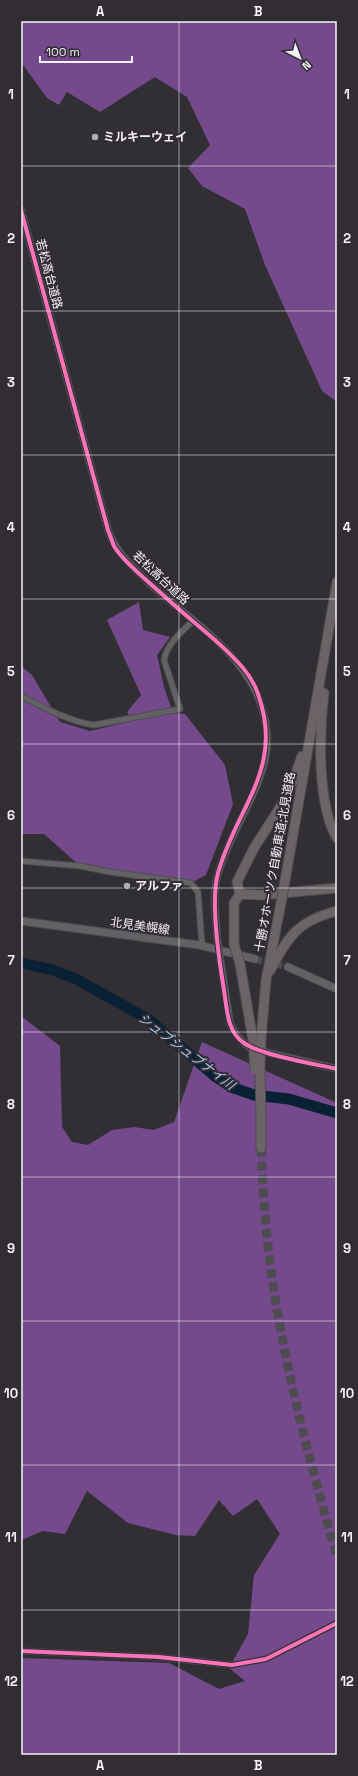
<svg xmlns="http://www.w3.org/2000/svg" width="358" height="1776" font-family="'Space Grotesk','Noto Sans JP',sans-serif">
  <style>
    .forest { fill: #754a8d }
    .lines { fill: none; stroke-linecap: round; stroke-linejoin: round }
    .river { stroke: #0a2035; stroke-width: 11 }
    .secondary-tunnel { stroke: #4e4c50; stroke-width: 7; stroke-dasharray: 7 3.5; stroke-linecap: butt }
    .motorway-tunnel { stroke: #4e4c50; stroke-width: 9; stroke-dasharray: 9 4.5; stroke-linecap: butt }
    .minor-casing { stroke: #4e4c4f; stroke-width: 7 }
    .tertiary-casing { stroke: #4e4c4f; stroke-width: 8 }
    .secondary-casing { stroke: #4e4c4f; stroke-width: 9 }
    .motorway-casing { stroke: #4e4c4f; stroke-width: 11 }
    .minor { stroke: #626163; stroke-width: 5 }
    .tertiary { stroke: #626163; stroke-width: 6 }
    .secondary { stroke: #626163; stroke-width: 7 }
    .motorway { stroke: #6c6366; stroke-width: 9 }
    .tertiary-bridge-casing { stroke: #4e4c4f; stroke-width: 8; stroke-linecap: butt }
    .motorway-bridge-casing { stroke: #4e4c4f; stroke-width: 11; stroke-linecap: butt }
    .tertiary-bridge { stroke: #626163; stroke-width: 6 }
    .motorway-bridge { stroke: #6c6366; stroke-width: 9 }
    .cycleway-casing { stroke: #322d35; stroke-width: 6 }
    .cycleway { stroke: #fb73b8; stroke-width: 4 }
    .grid { fill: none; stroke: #f4f2f6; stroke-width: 1; stroke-opacity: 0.55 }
    .poi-dot { fill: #b0aeb2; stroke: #322d35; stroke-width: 1.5 }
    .labels { text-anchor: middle; stroke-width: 4; stroke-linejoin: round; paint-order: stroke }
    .poi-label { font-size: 12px; font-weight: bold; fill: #f4f2f6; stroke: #322d35; text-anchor: start }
    .street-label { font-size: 12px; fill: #f4f2f6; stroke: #322d35 }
    .water-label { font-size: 13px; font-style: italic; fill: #aacff2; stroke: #322d35 }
    .neatline { fill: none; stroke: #f4f2f6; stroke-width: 1.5 }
    .grid-label { font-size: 13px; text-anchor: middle; font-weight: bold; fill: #f4f2f6 }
  </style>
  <rect width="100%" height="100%" fill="#312f33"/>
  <g class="forest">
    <polygon points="21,21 337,21 337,402 322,391 265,265 245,209 202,186 188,168 210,145 187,97 155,77 100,112 67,92 59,105 47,98 21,62"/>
    <polygon points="139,602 143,630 170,637 157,655 164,687 173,713 185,714 225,765 233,804 206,875 191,883 80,866 44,834 21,834 21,666 32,675 60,722 90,731 132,721 127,712 141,695 107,620"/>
    <polygon points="21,1016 60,1046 62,1127 72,1142 88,1145 112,1130 134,1127 154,1130 174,1122 202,1042 337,1103 337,1755 21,1755 21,1658 169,1663 219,1689 245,1681 229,1668 248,1634 254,1575 280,1534 257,1499 233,1516 219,1500 195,1536 176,1535 128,1523 87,1491 65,1534 43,1531 21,1540"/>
  </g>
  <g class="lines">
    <polyline class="river" points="21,963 53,970 76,979 148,1019 216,1077 231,1087 254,1095 289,1099 337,1113"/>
    <polyline class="secondary-tunnel" points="255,959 288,967"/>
    <path class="motorway-tunnel" d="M261,1148c2,46 5,91 12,136 14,93 38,183 64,272"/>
    <g class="minor-casing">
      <g id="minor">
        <path d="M21,696c24,12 47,25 73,29l86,-16 -16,-49c3,-16 17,-28 29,-39"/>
        <polyline points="21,861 80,866 110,872 191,883 198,892 202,945"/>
        <polyline points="21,1651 159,1657 232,1665 266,1659 337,1623"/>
      </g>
    </g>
    <g class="tertiary-casing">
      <g id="tertiary">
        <path d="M21,210l87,320c9,24 22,34 40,52 47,43 115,81 119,153 3,47 -37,93 -49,139 -6,19 -2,43 -1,63"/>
        <path d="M221,964l9,59c5,12 11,19 22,26l85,20"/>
      </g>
    </g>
    <g class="secondary-casing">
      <g id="secondary">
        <polyline points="21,921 199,945 255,959"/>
        <polyline points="288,967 337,989"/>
      </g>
    </g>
    <g class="motorway-casing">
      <g id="motorway">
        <path d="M324,693c-5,39 -7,112 13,145"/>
        <polyline points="302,756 291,786 279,809 254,848 237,882 240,894 261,895 337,888"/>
        <polyline points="286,875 337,582"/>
        <polyline points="234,944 234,903 240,894 244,894"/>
        <polyline points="240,964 253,1040"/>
        <path d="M270,971c18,-34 27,-50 67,-60"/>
        <polyline points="261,1039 266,980 281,903"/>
        <polyline points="261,1124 261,1148"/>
      </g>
    </g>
    <use href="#minor" class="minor"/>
    <use href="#tertiary" class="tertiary"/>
    <use href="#secondary" class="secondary"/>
    <use href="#motorway" class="motorway"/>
    <g class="tertiary-bridge-casing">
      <polyline id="tertiary-bridge" points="217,937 221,964"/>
    </g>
    <g class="motorway-bridge-casing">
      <g id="motorway-bridge">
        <polyline points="281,903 286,875"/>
        <polyline points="234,944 240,964"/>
        <polyline points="253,1040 255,1070"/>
        <polyline points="261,1124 260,1065 261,1039"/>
      </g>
    </g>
    <use href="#tertiary-bridge" class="tertiary-bridge"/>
    <use href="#motorway-bridge" class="motorway-bridge"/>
    <g class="cycleway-casing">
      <g id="cycleway">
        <path d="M21,210l87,320c2,5 4,11 6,16 7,12 20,23 31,33 23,21 46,41 70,61 16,15 36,32 43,54 27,75 -22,113 -40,179 -8,29 1,87 6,117 3,19 3,42 20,53 17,12 71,21 93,26"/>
        <polyline points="21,1651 159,1657 232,1665 266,1659 337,1623"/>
      </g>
    </g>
    <use href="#cycleway" class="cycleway"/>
  </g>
  <path class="grid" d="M179,21v1734M21,166h316M21,311h316M21,455h316M21,599h316M21,744h316M21,888h316M21,1032h316M21,1177h316M21,1321h316M21,1465h316M21,1610h316"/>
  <g class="poi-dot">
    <circle cx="95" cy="137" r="4"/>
    <circle cx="127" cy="886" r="4"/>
  </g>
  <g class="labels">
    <g class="poi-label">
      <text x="103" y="141">ミルキーウェイ</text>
      <text x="135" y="890">アルファ</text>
    </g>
    <g class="street-label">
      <text transform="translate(49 274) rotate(75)" y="4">若松高台道路</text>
      <text transform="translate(161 578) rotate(43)" y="4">若松高台道路</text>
      <text transform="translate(275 862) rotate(-80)" y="4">十勝オホーツク自動車道;北見道路</text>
      <text transform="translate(140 926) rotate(8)" y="4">北見美幌線</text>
    </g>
    <g class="water-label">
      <text transform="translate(187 1051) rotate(37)" y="5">シュブシュブナイ川</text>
    </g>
  </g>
  <rect width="358" height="1776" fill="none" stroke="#322d35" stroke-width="44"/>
  <g transform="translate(300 58) rotate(138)" stroke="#322d35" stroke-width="3" paint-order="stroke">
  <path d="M0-3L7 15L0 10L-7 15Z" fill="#f4f2f6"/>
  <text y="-6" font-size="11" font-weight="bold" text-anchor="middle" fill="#f4f2f6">N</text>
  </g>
  <path d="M40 56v6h92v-6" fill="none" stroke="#f4f2f6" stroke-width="2"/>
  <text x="46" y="56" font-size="12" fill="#f4f2f6" stroke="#322d35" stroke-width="3" paint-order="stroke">100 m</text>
  <rect x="22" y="22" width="314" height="1732" class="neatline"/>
  <g class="grid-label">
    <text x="100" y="16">A</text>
    <text x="258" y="16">B</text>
    <text x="11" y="99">1</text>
    <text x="347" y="99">1</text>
    <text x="11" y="243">2</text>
    <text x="347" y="243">2</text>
    <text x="11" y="387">3</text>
    <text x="347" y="387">3</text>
    <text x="11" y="532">4</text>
    <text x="347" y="532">4</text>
    <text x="11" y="676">5</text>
    <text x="347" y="676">5</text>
    <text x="11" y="820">6</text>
    <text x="347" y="820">6</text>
    <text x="11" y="965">7</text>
    <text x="347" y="965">7</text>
    <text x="11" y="1109">8</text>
    <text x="347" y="1109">8</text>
    <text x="11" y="1253">9</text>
    <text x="347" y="1253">9</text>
    <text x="11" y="1398">10</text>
    <text x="347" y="1398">10</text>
    <text x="11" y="1542">11</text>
    <text x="347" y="1542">11</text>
    <text x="11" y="1686">12</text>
    <text x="347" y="1686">12</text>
    <text x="100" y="1770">A</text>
    <text x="258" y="1770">B</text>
  </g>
</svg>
